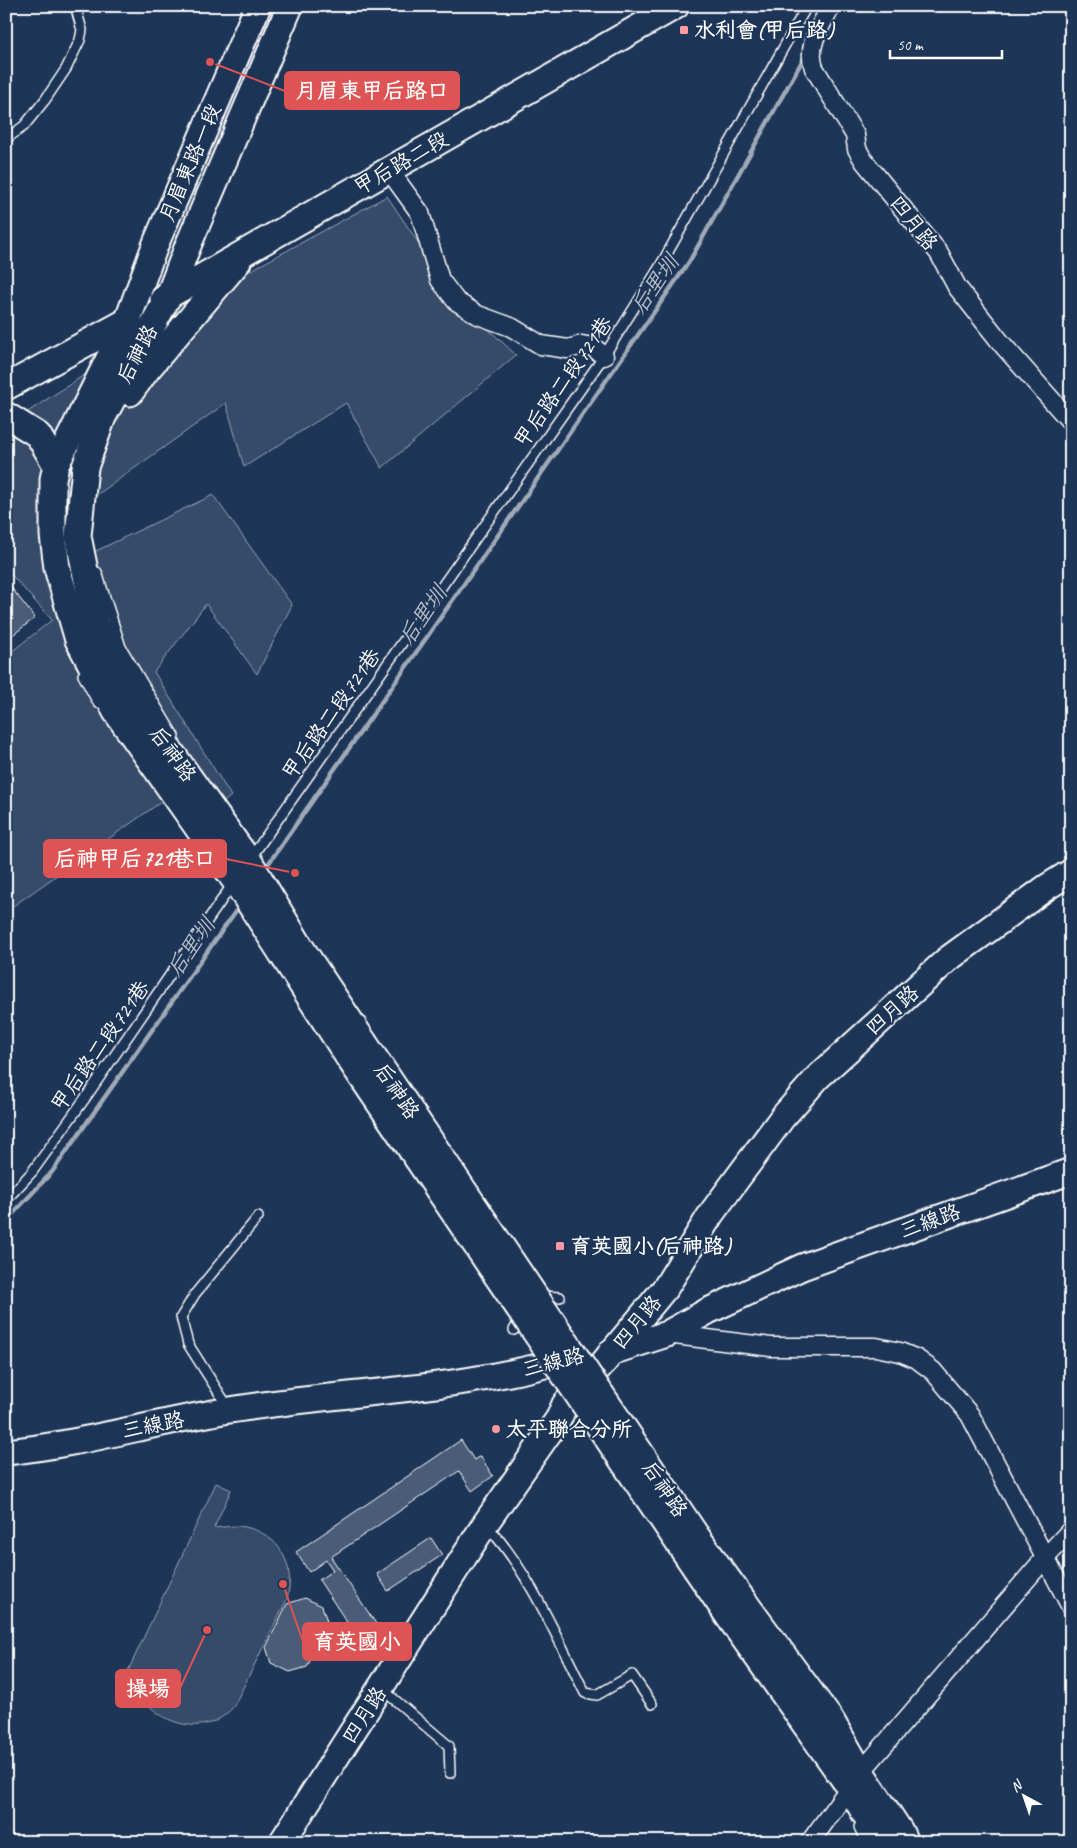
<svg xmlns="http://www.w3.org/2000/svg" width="1077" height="1848" font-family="Caveat,'LXGW WenKai TC',sans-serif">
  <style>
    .green { fill: #364b69; stroke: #9aa5b4 }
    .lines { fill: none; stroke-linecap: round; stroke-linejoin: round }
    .stream { stroke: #a0aab8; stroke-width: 4.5 }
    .building { fill: #4a5d79; stroke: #fff }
    .lane-casing { stroke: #fff; stroke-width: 12 }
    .street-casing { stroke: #fff; stroke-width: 21 }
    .secondary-casing { stroke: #fff; stroke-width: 29 }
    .lane { stroke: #1d3557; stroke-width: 9 }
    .street { stroke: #1d3557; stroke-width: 18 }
    .secondary { stroke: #1d3557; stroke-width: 25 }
    .secondary-bridge-casing { stroke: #fff; stroke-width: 29; stroke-linecap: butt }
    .secondary-bridge { stroke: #1d3557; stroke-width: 25 }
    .poi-dot { fill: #ff9aa2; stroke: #1d3557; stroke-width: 2 }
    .labels { text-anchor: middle; stroke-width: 4; stroke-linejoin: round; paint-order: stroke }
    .poi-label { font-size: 21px; font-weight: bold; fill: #fff; stroke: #1d3557; text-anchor: start }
    .street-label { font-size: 21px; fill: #fff; stroke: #1d3557 }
    .water-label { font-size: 22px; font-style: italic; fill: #b8c0ca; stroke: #1d3557 }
    .leader { fill: none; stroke: #de5353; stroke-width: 2 }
    .callout-dot { fill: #de5353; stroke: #1d3557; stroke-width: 2 }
    .callout { fill: #de5353; stroke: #de5353; stroke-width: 2 }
    .callout-label { font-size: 22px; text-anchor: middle; font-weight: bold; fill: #fff }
  </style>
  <rect width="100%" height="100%" fill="#1d3557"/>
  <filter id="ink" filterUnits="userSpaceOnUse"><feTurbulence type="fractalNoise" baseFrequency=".02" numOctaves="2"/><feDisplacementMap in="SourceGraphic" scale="10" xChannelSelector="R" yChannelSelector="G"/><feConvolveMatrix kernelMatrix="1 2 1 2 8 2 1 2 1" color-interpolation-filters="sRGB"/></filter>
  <g filter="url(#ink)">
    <g class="green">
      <polygon points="387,196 457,300 516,355 382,468 346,403 244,467 226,403 59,522 77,560 213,495 292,605 257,674 206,604 154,672 231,796 198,824 161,802 6,911 6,656 52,620 6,569 6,426 213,291"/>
      <path d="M216,1483l15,7 -17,38c11,-1 21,-3 31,-1 35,7 51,39 42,72l-53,107c-27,34 -76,19 -96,-14l-2,4 -16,-8z"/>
    </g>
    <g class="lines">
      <g class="stream">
        <polyline points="264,870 689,262 806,54"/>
        <polyline points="6,1221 52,1172 240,905"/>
      </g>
    </g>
    <g class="building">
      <polygon points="10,586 35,618 6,640 6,588"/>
      <polygon points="461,1440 474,1460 480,1456 493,1476 472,1491 459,1471 331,1557 385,1637 366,1651 319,1580 333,1570 326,1560 309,1572 296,1552"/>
      <polygon points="431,1538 442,1555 388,1591 377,1574"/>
      <polygon points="305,1598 322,1606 328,1624 307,1667 290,1672 271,1663 266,1647 287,1604"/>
    </g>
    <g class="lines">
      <g class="lane-casing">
        <g id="lane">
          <polyline points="6,139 24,126 45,100 66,69 80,40 82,30 76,9 73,6"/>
          <polyline points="97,572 121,647 174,736"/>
          <polyline points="83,675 98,703"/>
          <polyline points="250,859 604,356 659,268 807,6"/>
          <polyline points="6,1200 32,1172 86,1097 234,882"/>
          <polyline points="539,1298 542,1296 560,1297"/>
          <polyline points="514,1330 522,1316"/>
          <polyline points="228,1407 188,1344 181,1317 195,1294 258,1217"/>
          <path d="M487,1526c41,43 71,114 98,167l12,2 35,-20 20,29"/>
          <polyline points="382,1689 449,1746 450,1773"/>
          <polyline points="859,1827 866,1842"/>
        </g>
      </g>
      <g class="street-casing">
        <g id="street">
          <path d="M831,6c-10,20 -25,39 -17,62l41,67 2,14 7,12 75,92 18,34 45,57 69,78"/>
          <polyline points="389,170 420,213 440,280 456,301 478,315 511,327 541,345 568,349 582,345 593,347 604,356"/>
          <polyline points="667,1334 771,1347 876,1347 900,1352 917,1359 933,1371 970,1415 1071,1607"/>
          <polyline points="810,1842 861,1772 1044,1559 1071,1530"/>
        </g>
      </g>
      <g class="secondary-casing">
        <g id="secondary">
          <polyline points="258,6 156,243 127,322 56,465 53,479 53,535 57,568 78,640 116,712 235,881 348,1057"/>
          <polyline points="290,6 187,248 169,295 103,417 85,467 78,536 96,625 134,700 249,861 300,946 364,1042"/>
          <polyline points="163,299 676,6"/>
          <polyline points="6,387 129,320"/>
          <polyline points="130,393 147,370 238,262"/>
          <polyline points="6,415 38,435 56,465"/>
          <polyline points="611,1352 667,1334 708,1311 802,1267 1071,1171"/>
          <path d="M6,1452c76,-8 149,-30 224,-42 115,-19 233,-19 344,-53"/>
          <polyline points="746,1604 831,1720 861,1772 900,1831 905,1842"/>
          <polyline points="728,1616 850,1788 881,1842"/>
          <polyline points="282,1842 485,1524 559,1418 565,1404 604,1362 666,1287 711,1214 782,1118 818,1077 948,959 1047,887 1071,872"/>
        </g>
      </g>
      <use href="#lane" class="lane"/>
      <use href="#street" class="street"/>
      <use href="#secondary" class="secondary"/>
      <g class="secondary-bridge-casing">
        <g id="secondary-bridge">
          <polyline points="364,1042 696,1535 746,1604"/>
          <polyline points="348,1057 728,1616"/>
        </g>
      </g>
      <use href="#secondary-bridge" class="secondary-bridge"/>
    </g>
  </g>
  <g class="poi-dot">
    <rect x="679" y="25" width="10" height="10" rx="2.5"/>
    <rect x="555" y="1241" width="10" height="10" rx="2.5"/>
    <circle cx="496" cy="1429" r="5"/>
  </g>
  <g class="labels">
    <g class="poi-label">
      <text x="694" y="37">水利會(甲后路)</text>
      <text x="570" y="1253">育英國小(后神路)</text>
      <text x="506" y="1436">太平聯合分所</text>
    </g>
    <g class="street-label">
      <text transform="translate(190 163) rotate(-67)" y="7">月眉東路一段</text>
      <text transform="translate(401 163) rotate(-30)" y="7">甲后路二段</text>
      <text transform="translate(914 223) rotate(52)" y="7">四月路</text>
      <text transform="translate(137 354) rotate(-62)" y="7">后神路</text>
      <text transform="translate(563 382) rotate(-55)" y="7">甲后路二段721巷</text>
      <text transform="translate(331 714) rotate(-55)" y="7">甲后路二段721巷</text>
      <text transform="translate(173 754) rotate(54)" y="7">后神路</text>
      <text transform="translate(892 1010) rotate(-42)" y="7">四月路</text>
      <text transform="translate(100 1046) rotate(-55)" y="7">甲后路二段721巷</text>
      <text transform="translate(397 1091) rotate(56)" y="7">后神路</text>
      <text transform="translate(930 1221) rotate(-20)" y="7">三線路</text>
      <text transform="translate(637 1322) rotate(-50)" y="7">四月路</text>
      <text transform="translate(553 1362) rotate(-14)" y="7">三線路</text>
      <text transform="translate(153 1425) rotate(-11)" y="7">三線路</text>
      <text transform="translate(665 1489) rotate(56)" y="7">后神路</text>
      <text transform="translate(364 1715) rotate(-57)" y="7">四月路</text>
    </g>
    <g class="water-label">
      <text transform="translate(654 284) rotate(-55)" y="8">后里圳</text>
      <text transform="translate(422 615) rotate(-55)" y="8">后里圳</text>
      <text transform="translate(190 947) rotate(-55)" y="8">后里圳</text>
    </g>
  </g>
  <path class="leader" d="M210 62L285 91M295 873L226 859M283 1584L303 1642M207 1630L180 1688"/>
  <g class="callout-dot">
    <circle cx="210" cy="62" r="5"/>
    <circle cx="295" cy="873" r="5"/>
    <circle cx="283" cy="1584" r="5"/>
    <circle cx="207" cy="1630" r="5"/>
  </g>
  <g class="callout">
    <rect x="285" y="72" width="174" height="37" rx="5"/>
    <rect x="44" y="840" width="182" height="37" rx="5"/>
    <rect x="303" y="1623" width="108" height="37" rx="5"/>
    <rect x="116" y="1670" width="64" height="37" rx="5"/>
  </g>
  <g class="callout-label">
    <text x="372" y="98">月眉東甲后路口</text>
    <text x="135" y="866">后神甲后721巷口</text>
    <text x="357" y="1649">育英國小</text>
    <text x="148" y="1696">操場</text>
  </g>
  <rect width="1077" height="1848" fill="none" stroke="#1d3557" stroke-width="25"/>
  <rect x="12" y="12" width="1052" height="1823" fill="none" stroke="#fff" stroke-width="2" filter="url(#ink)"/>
  <g transform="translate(1024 1796) rotate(320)" stroke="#1d3557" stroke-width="4" paint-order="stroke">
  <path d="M0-4L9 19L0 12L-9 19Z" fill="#ffffff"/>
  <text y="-8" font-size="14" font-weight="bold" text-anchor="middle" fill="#ffffff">N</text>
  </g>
  <path d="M890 50v8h112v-8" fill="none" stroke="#ffffff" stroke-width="2.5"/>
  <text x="897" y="50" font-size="15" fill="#ffffff" stroke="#1d3557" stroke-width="4" paint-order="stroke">50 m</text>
</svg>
